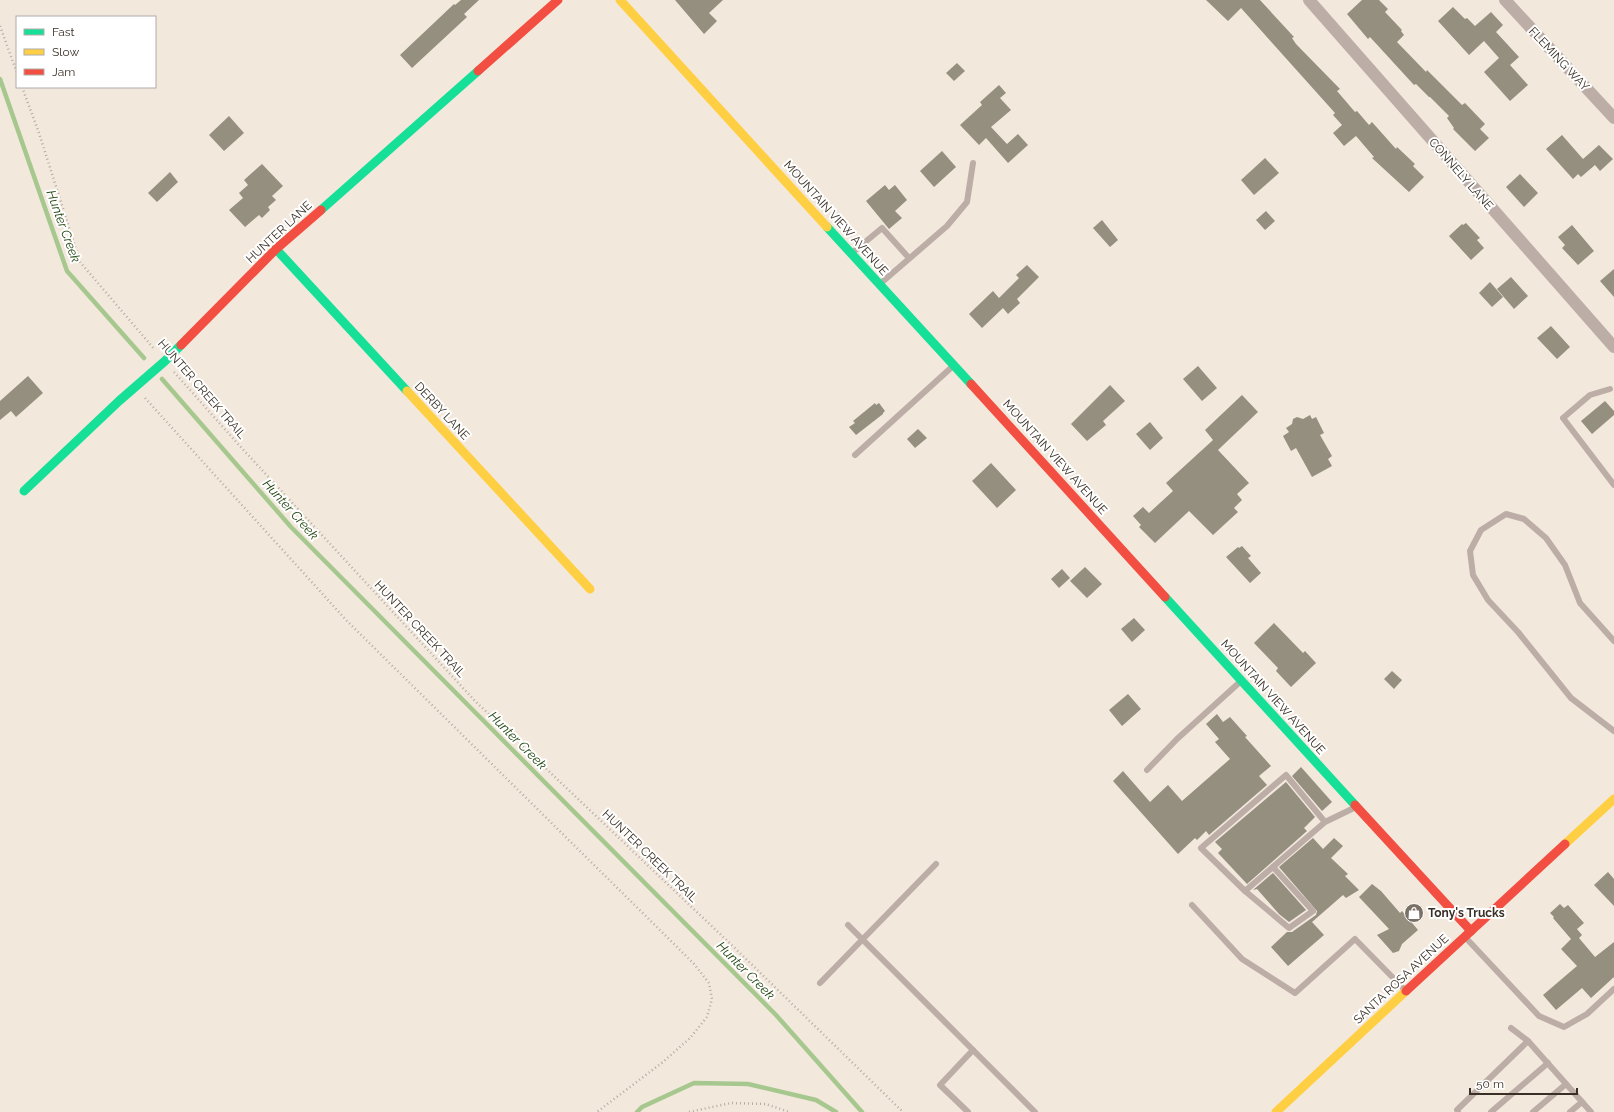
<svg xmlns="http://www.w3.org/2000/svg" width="1614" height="1112" font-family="Raleway,sans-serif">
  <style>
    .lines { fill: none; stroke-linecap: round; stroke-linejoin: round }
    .stream { stroke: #a6c88e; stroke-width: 4.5 }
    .building { fill: #958f80 }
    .path { stroke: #b6aba5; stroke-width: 2.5; stroke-dasharray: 1 3; stroke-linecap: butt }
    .lane { stroke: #bcada7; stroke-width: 6 }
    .street { stroke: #bcada7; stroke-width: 12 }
    .fast { stroke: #16e098; stroke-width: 9 }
    .slow { stroke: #ffcf43; stroke-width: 9 }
    .jam { stroke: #f24e42; stroke-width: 9 }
    .labels { text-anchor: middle; stroke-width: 4; stroke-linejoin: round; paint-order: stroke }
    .street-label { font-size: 12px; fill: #392f25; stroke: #fff }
    .poi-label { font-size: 12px; font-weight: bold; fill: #392f25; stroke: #fff; text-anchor: start }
    .water-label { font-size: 13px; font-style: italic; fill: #22450f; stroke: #fff }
  </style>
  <rect width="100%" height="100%" fill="#f3e8dc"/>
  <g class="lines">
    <g class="stream">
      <polyline points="0,79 67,271 144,358"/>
      <polyline points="162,379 291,527 776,1015 862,1112"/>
      <polyline points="637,1112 642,1107 694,1083 748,1084 816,1100 836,1112"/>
    </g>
  </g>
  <g class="building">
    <polygon points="461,0 479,0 464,14 467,17 412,68 400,55 454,4 455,5"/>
    <polygon points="675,0 723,0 709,13 717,21 704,34"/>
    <polygon points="1206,0 1260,0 1294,37 1292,38 1296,44 1340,89 1337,91 1355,112 1357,111 1369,125 1372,122 1396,149 1397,147 1415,164 1413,166 1424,177 1409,192 1372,158 1374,157 1356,136 1344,146 1333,133 1342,125 1333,115 1335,113 1241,8 1228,21"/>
    <polygon points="1362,0 1379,0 1388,9 1385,12 1402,30 1401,31 1404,35 1397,42 1426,72 1427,70 1462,105 1465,103 1485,124 1480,129 1489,138 1475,151 1453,129 1454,128 1447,118 1449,116 1430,97 1429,97 1416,84 1414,85 1370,37 1368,39 1347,14"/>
    <polygon points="1453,7 1465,19 1467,18 1475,26 1491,12 1503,25 1496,32 1519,57 1510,65 1528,85 1510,101 1484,72 1499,58 1484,41 1469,55 1438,21"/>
    <polygon points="957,63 965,71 954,81 946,73"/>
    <polygon points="999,85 1006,93 1000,98 1011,110 991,127 1007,144 1018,134 1028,145 1008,163 986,138 979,145 960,125 982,105 980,102"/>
    <polygon points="229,116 244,133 224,151 209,135"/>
    <polygon points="1562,135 1583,159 1599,145 1613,159 1600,171 1595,165 1581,177 1578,174 1573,179 1546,149"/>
    <polygon points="942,151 956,167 934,187 920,171"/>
    <polygon points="1265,158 1279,173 1254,195 1241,180"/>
    <polygon points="262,164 283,186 272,196 276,200 268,207 270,210 262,218 259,215 245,227 229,210 243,198 239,193 248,185 244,180"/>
    <polygon points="170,172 178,182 157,202 148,193"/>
    <polygon points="1520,174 1538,193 1524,207 1506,187"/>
    <polygon points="885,185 889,190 895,185 907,200 895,211 902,218 889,229 866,201"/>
    <polygon points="1266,211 1275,221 1265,230 1256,220"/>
    <polygon points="1102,220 1118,240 1110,247 1093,228"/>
    <polygon points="1466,223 1480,238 1477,240 1484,248 1471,260 1449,236 1462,224 1463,225"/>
    <polygon points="1572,225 1594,251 1578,265 1562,248 1565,245 1558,237"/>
    <polygon points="1027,265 1039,277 1017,299 1020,303 1008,314 1003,308 982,328 969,314 993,291 999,298 1019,278 1016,275"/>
    <polygon points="1614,269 1614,297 1600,281"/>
    <polygon points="1511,277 1528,296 1514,309 1497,289"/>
    <polygon points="1490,282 1503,297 1492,307 1479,293"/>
    <polygon points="1551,326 1570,347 1557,359 1537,338"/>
    <polygon points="1198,366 1217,388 1202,401 1183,379"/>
    <polygon points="28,376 43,393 16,417 11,411 0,420 0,401"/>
    <polygon points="1110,385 1125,401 1103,421 1106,425 1087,441 1071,424"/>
    <polygon points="1242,395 1258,412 1218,450 1249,483 1237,494 1242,500 1234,508 1238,512 1213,535 1189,511 1155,543 1139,527 1141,525 1133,516 1143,507 1149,513 1173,491 1166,483 1213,440 1205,430"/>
    <polygon points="1605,401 1614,411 1614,415 1592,434 1581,421"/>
    <polygon points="875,403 876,405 879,403 885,411 883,413 883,414 856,435 849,427 855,423 853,421"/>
    <polygon points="1310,415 1312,419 1316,417 1324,433 1320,435 1332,456 1328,459 1332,466 1312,477 1296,448 1291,451 1283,436 1289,432 1286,428 1292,424 1293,419 1297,417 1303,419"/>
    <polygon points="1150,422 1163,438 1150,450 1136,434"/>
    <polygon points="918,429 927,438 915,448 907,439"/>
    <polygon points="991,463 1016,490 997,508 972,481"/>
    <polygon points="1242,546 1251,556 1248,558 1261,573 1250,583 1226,557 1238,547 1239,548"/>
    <polygon points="1085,567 1102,584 1087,598 1070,581"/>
    <polygon points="1062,569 1070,578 1059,588 1051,579"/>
    <polygon points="1134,618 1145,630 1132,642 1121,629"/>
    <polygon points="1274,623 1303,653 1305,651 1316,663 1291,687 1276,671 1278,668 1254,643"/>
    <polygon points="1392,671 1402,680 1394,689 1384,679"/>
    <polygon points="1128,694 1141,709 1122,726 1109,710"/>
    <polygon points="1217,714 1223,722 1230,717 1247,736 1245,737 1271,766 1259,776 1267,785 1209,835 1206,831 1197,840 1195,838 1178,854 1113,781 1123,771 1150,802 1168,785 1182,801 1230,759 1215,742 1219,739 1206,724"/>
    <polygon points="1301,767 1332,802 1322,811 1292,776"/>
    <polygon points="1286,782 1315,817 1304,828 1307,831 1247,884 1218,853 1222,849 1215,842"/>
    <polygon points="1313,838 1323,849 1334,838 1343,846 1331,858 1348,874 1345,876 1359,890 1346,898 1343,895 1312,922 1324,935 1288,966 1271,947 1287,932 1292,932 1316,915 1317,911 1279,867"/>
    <polygon points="1608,872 1614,879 1614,906 1594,885"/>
    <polygon points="1273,873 1306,910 1289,922 1279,914 1257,889 1253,890"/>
    <polygon points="1372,884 1381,891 1400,913 1402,911 1418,930 1402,944 1399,951 1393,953 1377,935 1389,929 1359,897"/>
    <polygon points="1560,904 1564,908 1568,905 1584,923 1577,929 1582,935 1579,938 1595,957 1614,942 1614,977 1591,998 1582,988 1556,1010 1543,995 1577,966 1561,949 1571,939 1553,918 1554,917 1550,913"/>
  </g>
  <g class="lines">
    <g class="path">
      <polyline points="0,26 17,73"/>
      <polyline points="22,87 39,133 80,262 155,350"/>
      <polyline points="174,372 238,444 475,701 741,954 903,1112"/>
      <polyline points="145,398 347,621 668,938 694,964 709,983 712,999 707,1017 690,1038 663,1062 597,1112"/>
      <polyline points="689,1112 731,1103 766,1104 789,1112"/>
    </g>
    <g class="lane">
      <polyline points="852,253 882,228 909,258"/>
      <polyline points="881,283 947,226 967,202 973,163"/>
      <polyline points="1610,389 1590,395 1563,418 1614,485"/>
      <polyline points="855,455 953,366"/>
      <polyline points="1614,641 1580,603 1565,565 1546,538 1524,519 1506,514 1481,530 1470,551 1473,575 1488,600 1518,632 1571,698 1614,731"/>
      <polyline points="1147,770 1177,739 1241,681"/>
      <polyline points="1325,822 1286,775 1201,848 1245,891 1325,822 1356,807"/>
      <polyline points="1245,891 1289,928 1313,911 1273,867"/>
      <polyline points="1192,905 1242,959 1295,993 1355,939 1405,990"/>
      <polyline points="848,925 973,1050 940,1085 968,1112"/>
      <polyline points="1466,938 1539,1016 1564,1027 1587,1014 1614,989"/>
      <polyline points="820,983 936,864"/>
      <polyline points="1511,1028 1528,1041 1591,1112"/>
      <polyline points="973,1050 1035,1112"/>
      <polyline points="1458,1112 1457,1110 1528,1041"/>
      <polyline points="1491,1112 1548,1063"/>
      <polyline points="1533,1112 1566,1084"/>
      <polyline points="1570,1112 1582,1102"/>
    </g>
    <g class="street">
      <polyline points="1309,0 1614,347"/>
      <polyline points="1505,0 1614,118"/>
    </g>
    <g class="fast">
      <polyline points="321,210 478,71"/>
      <polyline points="827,227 971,384"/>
      <polyline points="276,249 407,391"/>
      <polyline points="24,491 119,401 165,361 181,345"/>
      <polyline points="1165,597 1355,805"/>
    </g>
    <g class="slow">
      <polyline points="620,0 827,227"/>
      <polyline points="407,391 590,589"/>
      <polyline points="1565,844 1614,799"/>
      <polyline points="1276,1112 1406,991"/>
    </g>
    <g class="jam">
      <polyline points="478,71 558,0"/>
      <polyline points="181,345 276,249 321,210"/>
      <polyline points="971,384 1165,597"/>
      <polyline points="1355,805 1471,931"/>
      <polyline points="1406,991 1565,844"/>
    </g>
  </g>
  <defs>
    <g id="shop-disc" transform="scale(1)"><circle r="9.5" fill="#7a7065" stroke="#fff"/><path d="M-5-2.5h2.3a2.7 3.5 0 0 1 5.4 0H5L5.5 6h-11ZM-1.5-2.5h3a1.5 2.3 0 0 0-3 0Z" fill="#fff"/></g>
  </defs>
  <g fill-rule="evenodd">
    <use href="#shop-disc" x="1414" y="913"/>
  </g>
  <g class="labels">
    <g class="street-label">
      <text transform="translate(1559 59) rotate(47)" y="4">FLEMING WAY</text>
      <text transform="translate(1461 174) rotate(49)" y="4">CONNELY LANE</text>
      <text transform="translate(836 218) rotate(48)" y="4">MOUNTAIN VIEW AVENUE</text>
      <text transform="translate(279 232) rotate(-43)" y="4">HUNTER LANE</text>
      <text transform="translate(202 389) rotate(49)" y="4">HUNTER CREEK TRAIL</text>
      <text transform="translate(442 411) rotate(47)" y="4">DERBY LANE</text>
      <text transform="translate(1055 457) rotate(48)" y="4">MOUNTAIN VIEW AVENUE</text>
      <text transform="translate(420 629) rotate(47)" y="4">HUNTER CREEK TRAIL</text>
      <text transform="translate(1273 697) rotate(48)" y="4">MOUNTAIN VIEW AVENUE</text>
      <text transform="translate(650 856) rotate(44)" y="4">HUNTER CREEK TRAIL</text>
      <text transform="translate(1401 979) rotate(-43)" y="4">SANTA ROSA AVENUE</text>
    </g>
    <g class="poi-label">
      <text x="1428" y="917">Tony's Trucks</text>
    </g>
    <g class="water-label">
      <text transform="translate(64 226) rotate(70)" y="5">Hunter Creek</text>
      <text transform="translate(291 509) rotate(48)" y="5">Hunter Creek</text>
      <text transform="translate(518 740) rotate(45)" y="5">Hunter Creek</text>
      <text transform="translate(746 970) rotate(45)" y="5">Hunter Creek</text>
    </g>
  </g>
  <rect x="16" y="16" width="140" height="72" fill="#ffffff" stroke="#b0aca8"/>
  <rect x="24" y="29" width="20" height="6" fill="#16e098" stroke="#b0aca8"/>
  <text x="52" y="36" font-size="12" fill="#392f25">Fast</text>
  <rect x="24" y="49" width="20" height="6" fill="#ffcf43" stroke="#b0aca8"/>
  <text x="52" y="56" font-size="12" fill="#392f25">Slow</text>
  <rect x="24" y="69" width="20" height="6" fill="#f24e42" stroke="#b0aca8"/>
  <text x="52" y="76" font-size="12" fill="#392f25">Jam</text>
  <path d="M1470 1088v6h107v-6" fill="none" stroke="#392f25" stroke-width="2"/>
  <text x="1476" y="1088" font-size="12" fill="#392f25" stroke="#ffffff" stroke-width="3" paint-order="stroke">50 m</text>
</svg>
